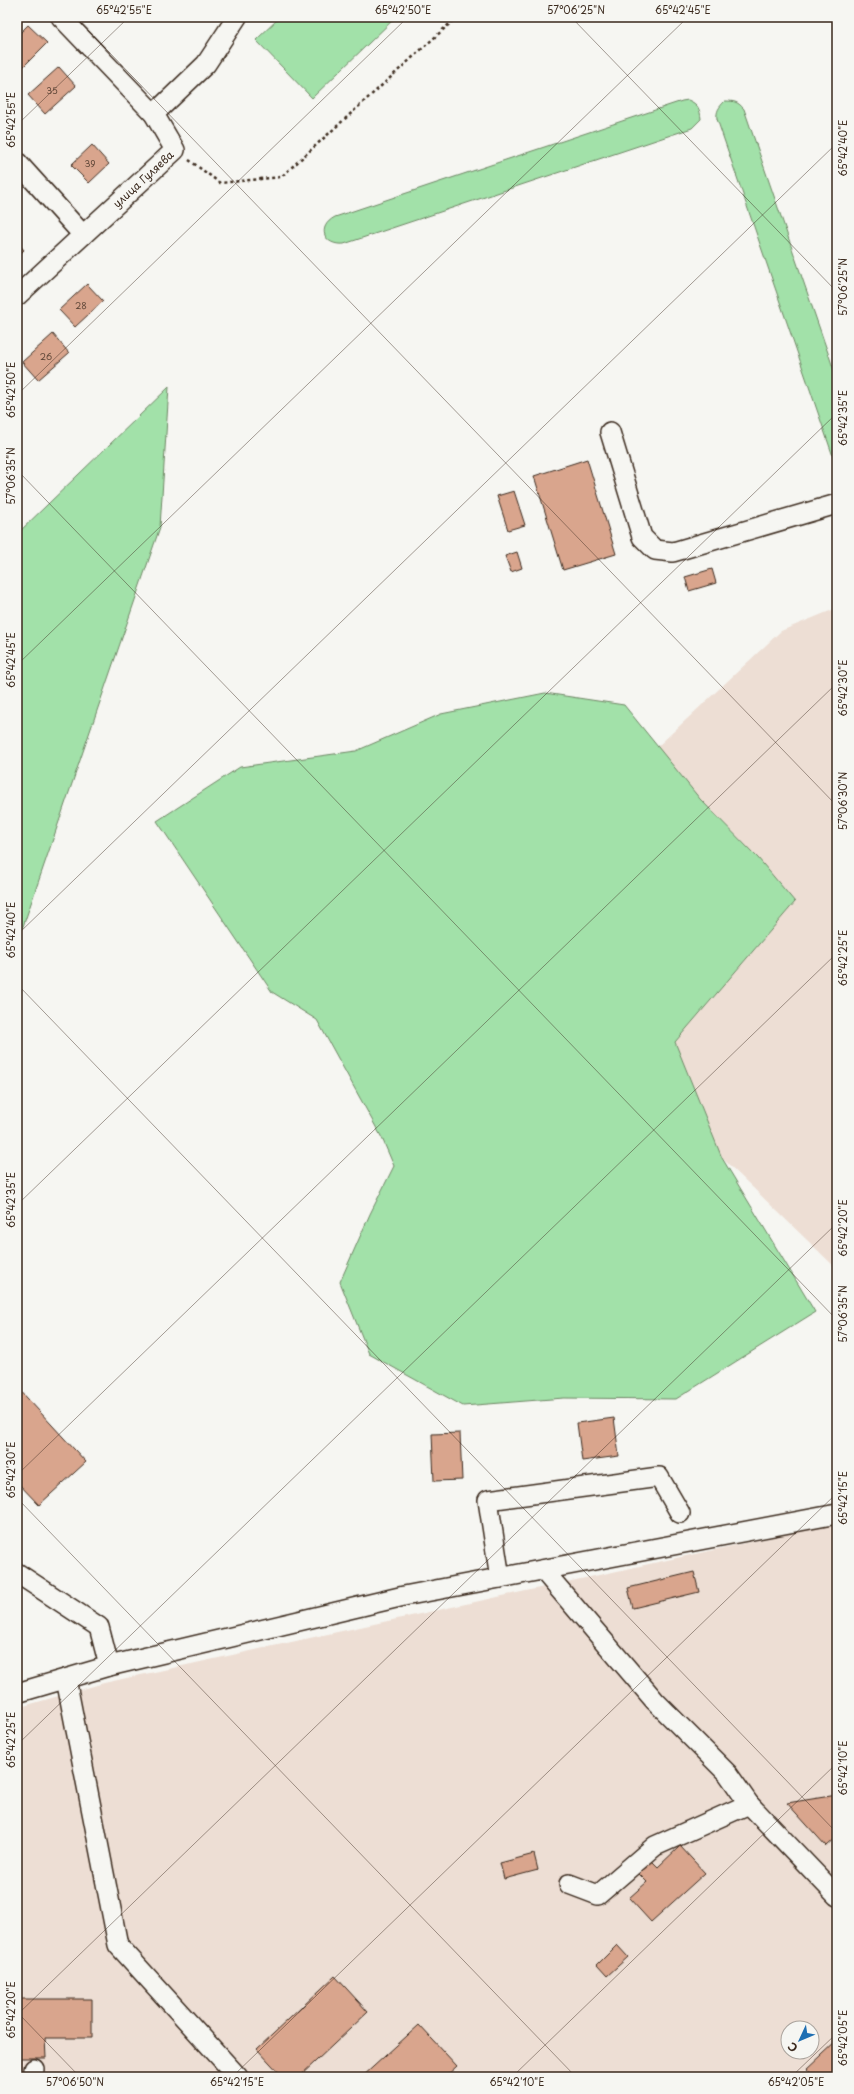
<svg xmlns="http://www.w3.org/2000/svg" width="854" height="2094" font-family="'Playpen Sans',sans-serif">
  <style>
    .built { fill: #edded4; fill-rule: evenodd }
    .green { fill: #a2e1a9; stroke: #6e8664 }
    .building { fill: #d9a58d; stroke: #3b2a1e }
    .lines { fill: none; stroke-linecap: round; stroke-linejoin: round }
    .minor-casing { stroke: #3b2a1e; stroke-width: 22 }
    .path { stroke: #3b2a1e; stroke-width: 2.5; stroke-dasharray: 3 3; stroke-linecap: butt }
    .minor { stroke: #f6f6f2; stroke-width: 19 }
    .ticks { fill: none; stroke: #3b2a1e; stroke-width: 1; stroke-opacity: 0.45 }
    .labels { text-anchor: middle; stroke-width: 3; stroke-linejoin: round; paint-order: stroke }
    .number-label { font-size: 9px; fill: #62493a }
    .street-label { font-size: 11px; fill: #3b2a1e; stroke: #f6f6f2 }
    .neatline { fill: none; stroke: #3b2a1e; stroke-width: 1.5 }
    .ticks-label { font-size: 10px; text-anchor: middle; fill: #3b2a1e }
  </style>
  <rect width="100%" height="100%" fill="#f6f6f2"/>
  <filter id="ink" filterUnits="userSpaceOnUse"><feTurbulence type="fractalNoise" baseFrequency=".025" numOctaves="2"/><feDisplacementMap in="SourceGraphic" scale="8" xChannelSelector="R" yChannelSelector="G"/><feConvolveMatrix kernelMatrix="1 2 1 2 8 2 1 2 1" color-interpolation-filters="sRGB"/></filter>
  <g filter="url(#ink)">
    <g class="built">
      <polygon points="837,608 837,1269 722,1158 675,1042 795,902 758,858 700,799 657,747 781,631"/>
      <path d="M837,1523v554h-820v-369l87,-25zM788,2028h24v24h-24z"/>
    </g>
    <g class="green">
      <polygon points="280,17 396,17 312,98 256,40"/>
      <path d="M688,100c10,4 12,9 13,19l-9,9 -348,116c-20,2 -28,-17 -9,-27l347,-116z"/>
      <path d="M725,101c10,0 13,1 19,8l93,270v89l-120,-349c-1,-8 2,-12 8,-18z"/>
      <polygon points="169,387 160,527 17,944 17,534"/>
      <polygon points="545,693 624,705 700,799 758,858 795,902 675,1042 722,1158 815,1312 676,1399 564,1398 463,1406 369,1354 340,1282 370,1214 394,1166 382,1138 317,1020 272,992 157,821 240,767 356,751 441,714"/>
    </g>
    <g class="building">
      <polygon points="28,25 47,43 22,68 17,63 17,36"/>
      <polygon points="59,67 76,86 45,114 28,95"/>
      <polygon points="92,145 109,164 89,183 71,165"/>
      <polygon points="17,242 24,250 17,257"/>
      <polygon points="87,284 103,301 75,327 59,310"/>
      <polygon points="53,334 69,353 38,380 22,362"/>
      <polygon points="587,459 616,554 563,570 534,476"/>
      <polygon points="514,491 525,525 508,530 497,496"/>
      <polygon points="517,552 522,568 511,572 505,556"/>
      <polygon points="712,569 716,583 689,591 685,577"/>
      <polygon points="17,1387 86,1462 39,1505 17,1482"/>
      <polygon points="614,1418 619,1456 582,1461 577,1423"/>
      <polygon points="460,1433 462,1480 434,1481 432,1434"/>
      <polygon points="694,1572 699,1592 633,1608 628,1588"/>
      <polygon points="837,1795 837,1836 826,1846 787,1803"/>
      <polygon points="680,1846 705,1873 651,1922 629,1898 647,1882 638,1873 651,1860 658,1867"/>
      <polygon points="534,1854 538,1870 504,1879 500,1863"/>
      <polygon points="617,1945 628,1957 607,1976 597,1965"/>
      <polygon points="335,1976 368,2012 299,2077 283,2077 257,2049"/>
      <polygon points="17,1999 92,1999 92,2038 45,2038 46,2058 17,2058"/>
      <polygon points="419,2025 457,2066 445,2077 362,2077"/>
      <polygon points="837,2041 837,2077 814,2077 807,2069"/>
    </g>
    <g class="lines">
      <g class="minor-casing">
        <g id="minor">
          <polyline points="154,114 206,64 237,17"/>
          <polyline points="17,162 83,235"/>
          <path id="s1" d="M17,296l158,-146 -21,-36 -93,-97"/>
          <polyline points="610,432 642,537 655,550 673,552 837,504"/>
          <polyline points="543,1570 655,1701 728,1774 749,1804 837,1896"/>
          <polyline points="17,1573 99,1627 109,1666"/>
          <polyline points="500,1578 488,1500 659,1477 680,1513"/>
          <polyline points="66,1679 118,1945 238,2077"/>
          <polyline points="17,1693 109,1666 404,1596 837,1514"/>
          <polyline points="569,1884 598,1895 655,1846 749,1804"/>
          <polyline points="33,2077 34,2069"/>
        </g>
      </g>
      <polyline class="path" points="189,160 220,183 281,177 457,17"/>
      <use href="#minor" class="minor"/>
    </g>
  </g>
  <path class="ticks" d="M75,17l762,789M571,17l266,275M17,125l112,-108M17,395l391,-378M17,470l820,850M17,665l671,-648M17,935l820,-792M17,984l820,849M17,1205l820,-792M17,1475l820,-792M17,1498l559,579M17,1745l820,-792M17,2012l63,65M17,2015l820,-792M232,2077l605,-584M512,2077l325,-314M791,2077l46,-44"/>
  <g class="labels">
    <g class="number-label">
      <text x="52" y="94">35</text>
      <text x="90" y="167">39</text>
      <text x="81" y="309">28</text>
      <text x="46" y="360">26</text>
    </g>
    <g class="street-label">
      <text dy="4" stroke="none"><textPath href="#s1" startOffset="172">улица Гуляева</textPath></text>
    </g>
  </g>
  <rect width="854" height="2094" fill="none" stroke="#f6f6f2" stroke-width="44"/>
  <g transform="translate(800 2040) rotate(226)"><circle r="19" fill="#f6f6f2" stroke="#aba49d"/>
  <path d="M0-3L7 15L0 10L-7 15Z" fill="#1f6fb2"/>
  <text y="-6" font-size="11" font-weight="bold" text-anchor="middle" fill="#3b2a1e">С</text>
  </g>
  <rect x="22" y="22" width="810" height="2050" class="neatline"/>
  <g class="ticks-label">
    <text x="124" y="14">65°42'55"E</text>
    <text x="403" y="14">65°42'50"E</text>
    <text x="576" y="14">57°06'25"N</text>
    <text x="683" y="14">65°42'45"E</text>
    <text transform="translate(11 120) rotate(-90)" y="4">65°42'55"E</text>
    <text transform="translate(843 148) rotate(-90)" y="4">65°42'40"E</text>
    <text transform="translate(843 287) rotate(-90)" y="4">57°06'25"N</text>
    <text transform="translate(11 390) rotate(-90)" y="4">65°42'50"E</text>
    <text transform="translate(843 418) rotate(-90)" y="4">65°42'35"E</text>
    <text transform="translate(11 476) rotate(-90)" y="4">57°06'35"N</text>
    <text transform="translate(11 660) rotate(-90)" y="4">65°42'45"E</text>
    <text transform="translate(843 688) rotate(-90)" y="4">65°42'30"E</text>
    <text transform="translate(843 801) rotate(-90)" y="4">57°06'30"N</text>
    <text transform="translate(11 930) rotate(-90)" y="4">65°42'40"E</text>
    <text transform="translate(843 958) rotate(-90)" y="4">65°42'25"E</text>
    <text transform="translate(11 1200) rotate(-90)" y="4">65°42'35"E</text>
    <text transform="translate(843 1228) rotate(-90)" y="4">65°42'20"E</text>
    <text transform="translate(843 1314) rotate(-90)" y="4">57°06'35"N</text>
    <text transform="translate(11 1470) rotate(-90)" y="4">65°42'30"E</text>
    <text transform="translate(843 1498) rotate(-90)" y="4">65°42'15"E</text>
    <text transform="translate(11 1740) rotate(-90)" y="4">65°42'25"E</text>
    <text transform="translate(843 1768) rotate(-90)" y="4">65°42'10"E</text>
    <text transform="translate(11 2010) rotate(-90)" y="4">65°42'20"E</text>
    <text transform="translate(843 2038) rotate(-90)" y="4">65°42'05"E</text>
    <text x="75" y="2086">57°06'50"N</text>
    <text x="237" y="2086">65°42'15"E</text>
    <text x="517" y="2086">65°42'10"E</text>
    <text x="796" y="2086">65°42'05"E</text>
  </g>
</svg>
